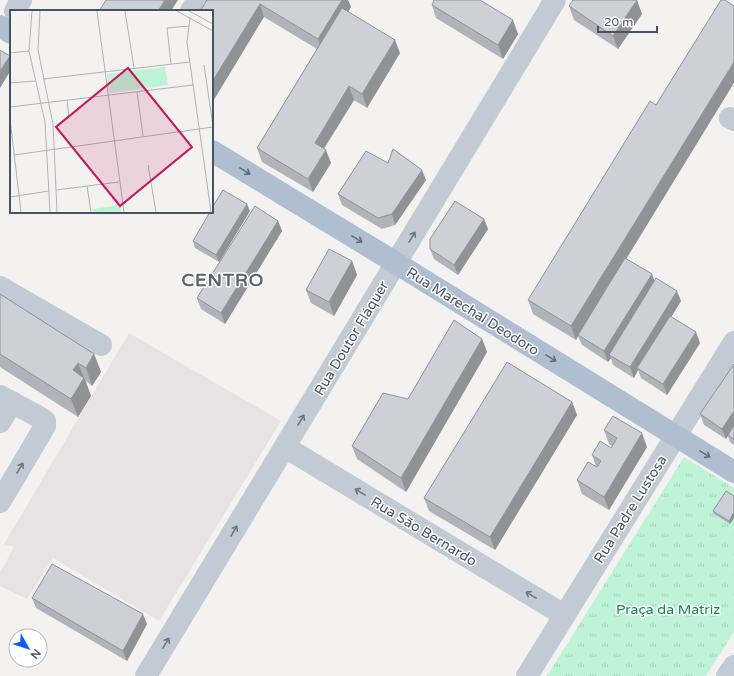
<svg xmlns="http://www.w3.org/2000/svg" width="734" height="676" font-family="'Varela Round',sans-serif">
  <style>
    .education { fill: #e5e3e3 }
    .park { fill: url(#park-tufts) }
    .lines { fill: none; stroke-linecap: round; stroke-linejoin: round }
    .minor { stroke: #c2cad4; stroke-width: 22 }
    .major { stroke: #b0bed2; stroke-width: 22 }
    .wall { fill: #b0b3b9 }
    .shaded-wall { fill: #909296 }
    .building { fill: #cdd0d7; stroke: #909296 }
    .oneway { stroke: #626e7d }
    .oneway2 { stroke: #6d7784 }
    .labels { text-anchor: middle; stroke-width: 3; stroke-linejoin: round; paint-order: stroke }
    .street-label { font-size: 14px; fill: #485361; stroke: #fff }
    .park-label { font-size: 14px; fill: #118454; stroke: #fff }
    .district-label { font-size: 18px; font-weight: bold; letter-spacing: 1px; fill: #5d6167; stroke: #fff }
    .inset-road { fill: none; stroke: #afb2b7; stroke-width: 1 }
    .view { fill: #c2185b; fill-opacity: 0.15; stroke: #c2185b; stroke-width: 2 }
    .inset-edge { fill: none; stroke: #485361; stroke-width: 2 }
  </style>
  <defs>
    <pattern id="park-tufts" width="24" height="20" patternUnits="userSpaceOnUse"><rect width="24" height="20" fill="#bef3d7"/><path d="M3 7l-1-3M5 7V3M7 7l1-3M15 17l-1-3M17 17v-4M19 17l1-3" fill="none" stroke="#a5d2bb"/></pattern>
  </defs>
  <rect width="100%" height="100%" fill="#f4f2f1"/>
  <polygon class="education" points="129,333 281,421 159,621 53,558 27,599 0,586 0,573 14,547 4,544"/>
  <polygon class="park" points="684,457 734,488 734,632 706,676 547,676"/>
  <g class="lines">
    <g class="minor">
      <polyline points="15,11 21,0"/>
      <polyline points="191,11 198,0"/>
      <polyline points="730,118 734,120"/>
      <polyline points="0,287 101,345"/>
      <polyline points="0,396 41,418 45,421 45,426 0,502"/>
      <polyline points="0,422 12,402"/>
      <polyline points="285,447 564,615"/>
      <polyline points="146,676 555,0"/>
      <polyline points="527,676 734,342"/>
      <polyline points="727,676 734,666"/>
    </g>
    <g class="major">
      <polyline points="0,26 11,33"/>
      <polyline points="212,151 396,263 734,472"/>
    </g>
  </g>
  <g class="wall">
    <polygon points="207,0 348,0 351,7 348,12 400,53 367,108 354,100 324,149 331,163 313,192 262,162 257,148 317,49 264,17"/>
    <polygon points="432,5 518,34 503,59 436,18"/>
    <polygon points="569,6 642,14 618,49 574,20"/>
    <polygon points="388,163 426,180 395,225 382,229 342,205 338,194"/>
    <polygon points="250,211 219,262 195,248 193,241"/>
    <polygon points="484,219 488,229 458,275 434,259 430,249"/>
    <polygon points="278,221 282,231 225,324 201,309 197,298"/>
    <polygon points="626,258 654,281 681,301 671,317 700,343 667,395 641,378 638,370 634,378 613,365 611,358 608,362 582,345 578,336 576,340 533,314 528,300"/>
    <polygon points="352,261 357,275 334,316 311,303 306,290"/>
    <polygon points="0,294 94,354 101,372 92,386 86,381 91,396 78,417 0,367"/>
    <polygon points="482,339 487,352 406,492 357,459 352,446 408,399"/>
    <polygon points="734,364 734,445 730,442 728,436 726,439 704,425 700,414"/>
    <polygon points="572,402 577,415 495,550 429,511 424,498"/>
    <polygon points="604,430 647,447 609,510 582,494 577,480 596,466 592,455 611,448 612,446 609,444"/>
    <polygon points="726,491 730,524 714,514 713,511"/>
    <polygon points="32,598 147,624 127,661 36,608"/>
  </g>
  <g class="shaded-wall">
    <polygon points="165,0 178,0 171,11 158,11"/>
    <polygon points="342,0 348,0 351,7 323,53 318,39"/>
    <polygon points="637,0 642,14 618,49 613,36"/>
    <polygon points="260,4 264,17 212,103 212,82"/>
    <polygon points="513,20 518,34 503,59 498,45"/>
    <polygon points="395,40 400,53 367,108 362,94"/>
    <polygon points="10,56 11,60 11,70 0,88 0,71"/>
    <polygon points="734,62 734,83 579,336 578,335 578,336 576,340 571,326"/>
    <polygon points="349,86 354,100 319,156 315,143"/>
    <polygon points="326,150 331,163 313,192 308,179"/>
    <polygon points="422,170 426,180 395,225 392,214"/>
    <polygon points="247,204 250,211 219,262 216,255"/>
    <polygon points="484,219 488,229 458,275 454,265"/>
    <polygon points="278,221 282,231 225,324 221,313"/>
    <polygon points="352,261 357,275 334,316 329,302"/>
    <polygon points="652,274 656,285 609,355 611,358 608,362 604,351"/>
    <polygon points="677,291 681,301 639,369 637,368 638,370 634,378 630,367"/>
    <polygon points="696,332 700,343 667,395 663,384"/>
    <polygon points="482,339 487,352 406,492 401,478"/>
    <polygon points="94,354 101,372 92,386 86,368"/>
    <polygon points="78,363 91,396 78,417 71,399 73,370"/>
    <polygon points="572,402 577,415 495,550 490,537"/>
    <polygon points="734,411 734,427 728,435 728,436 726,439 722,429"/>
    <polygon points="642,433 647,447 609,510 604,497"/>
    <polygon points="734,512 734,518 730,524 729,521"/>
    <polygon points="143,614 147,624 127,661 123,651"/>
  </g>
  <g class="building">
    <polygon points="106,0 165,0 158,11 99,11"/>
    <polygon points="207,0 342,0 318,39 260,4 212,82 212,11 200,11"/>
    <polygon points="434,0 480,0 513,20 498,45 432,5"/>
    <polygon points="573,0 637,0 613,36 569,6"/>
    <polygon points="721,0 725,0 734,6 734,62 571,326 528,300 650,101 656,105"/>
    <polygon points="342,8 395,40 362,94 349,86 315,143 326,150 308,179 257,148"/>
    <polygon points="0,50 10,56 0,71"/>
    <polygon points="393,149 422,170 392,214 378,218 338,194 366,151 388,163"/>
    <polygon points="223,190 247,204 216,255 193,241 210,212 212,212 212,208"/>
    <polygon points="455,201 484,219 454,265 430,249 430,239"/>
    <polygon points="255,206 278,221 221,313 197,298"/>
    <polygon points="329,249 352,261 329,302 306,290"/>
    <polygon points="625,258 652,274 604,351 578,335"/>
    <polygon points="656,278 677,291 630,367 609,355"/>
    <polygon points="0,294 94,354 86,368 78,363 73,370 84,378 71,399 0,354"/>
    <polygon points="670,316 696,332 663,384 637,368"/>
    <polygon points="454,320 482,339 401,478 352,446 383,393 408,399"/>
    <polygon points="507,362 572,402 490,537 424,498"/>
    <polygon points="734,364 734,411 722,429 700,414"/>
    <polygon points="613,416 642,433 604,497 577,480 588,462 597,467 601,461 592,455 600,441 611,448 617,438 604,430"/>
    <polygon points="734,425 734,439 728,435"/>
    <polygon points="726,491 734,496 734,512 729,521 713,511"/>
    <polygon points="52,564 143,614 123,651 32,598"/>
  </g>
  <defs><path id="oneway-shaft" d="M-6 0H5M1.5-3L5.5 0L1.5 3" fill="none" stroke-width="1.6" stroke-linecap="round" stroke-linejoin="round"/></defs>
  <g class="oneway">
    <use href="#oneway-shaft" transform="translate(245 171) rotate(31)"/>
    <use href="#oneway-shaft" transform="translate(357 239) rotate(31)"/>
    <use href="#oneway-shaft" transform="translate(551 358) rotate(32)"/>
    <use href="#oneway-shaft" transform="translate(705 454) rotate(31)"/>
  </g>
  <g class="oneway2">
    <use href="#oneway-shaft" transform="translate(412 237) rotate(-59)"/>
    <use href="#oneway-shaft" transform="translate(301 420) rotate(-59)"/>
    <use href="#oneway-shaft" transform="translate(20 468) rotate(-59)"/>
    <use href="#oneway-shaft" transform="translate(360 492) rotate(-149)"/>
    <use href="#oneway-shaft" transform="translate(234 531) rotate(-59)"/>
    <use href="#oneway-shaft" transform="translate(531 595) rotate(-149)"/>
    <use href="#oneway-shaft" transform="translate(166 643) rotate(-59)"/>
  </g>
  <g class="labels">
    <g class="street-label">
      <text transform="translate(473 311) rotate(32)" y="5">Rua Marechal Deodoro</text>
      <text transform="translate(351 338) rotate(-59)" y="5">Rua Doutor Fláquer</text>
      <text transform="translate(630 509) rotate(-58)" y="5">Rua Padre Lustosa</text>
      <text transform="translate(424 531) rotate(31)" y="5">Rua São Bernardo</text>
    </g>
    <g class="park-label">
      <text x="668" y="614">Praça da Matriz</text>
    </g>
    <g class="district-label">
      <text x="223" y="286">CENTRO</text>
    </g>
  </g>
  <g transform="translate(10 10)">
    <rect width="203" height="203" fill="#f4f2f1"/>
    <path d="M155,57l3,18 -59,8 -2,-19zM110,195l1,7h-28v-3z" fill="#bef3d7"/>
    <path class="inset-road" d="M22,1l-3,40 16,71 5,90M30,1l-2,39 15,74 4,88M87,1l27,201M115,1l9,57M167,1l36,20M179,1l24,13M180,8l-3,24 24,170M0,43l19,-2M161,54l-4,-36 22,-2M194,55l9,61M33,69l147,-17M0,73l25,-2M127,82l6,44M57,90l2,17M0,97l183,-22M0,109l11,93M4,145l199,-28M138,155l8,47M77,176l4,26M46,180l63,-8M0,187l39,-6"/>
    <path class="view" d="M118,58l64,79 -72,59 -64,-79z"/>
    <rect width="203" height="203" class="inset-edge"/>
  </g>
  <g transform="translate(28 648) rotate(129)"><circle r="19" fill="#ffffff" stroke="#b6bac0"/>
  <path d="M0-3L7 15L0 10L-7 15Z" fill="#0c5ef3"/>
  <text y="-6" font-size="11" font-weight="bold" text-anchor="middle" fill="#485361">N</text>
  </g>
  <path d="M598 26v6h59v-6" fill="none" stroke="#485361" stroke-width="2"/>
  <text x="604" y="26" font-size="12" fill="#485361" stroke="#ffffff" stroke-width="3" paint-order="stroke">20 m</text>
</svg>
